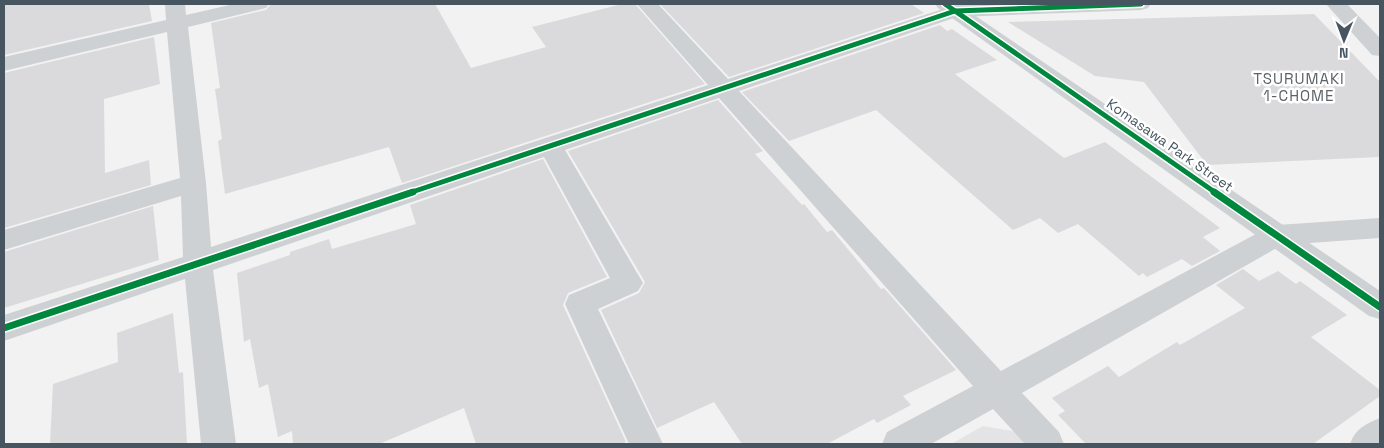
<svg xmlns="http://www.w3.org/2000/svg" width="1384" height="448" font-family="'Space Grotesk',sans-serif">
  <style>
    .education { fill: #e4e3e5 }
    .building { fill: #dadadc }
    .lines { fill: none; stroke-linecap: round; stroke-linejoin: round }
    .minor { fill: #ced1d3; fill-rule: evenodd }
    .tertiary { fill: #ced1d3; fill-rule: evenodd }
    .cycleway-far1-casing { stroke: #fff; stroke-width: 8 }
    .cycleway-casing { stroke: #fff; stroke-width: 10 }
    .cycleway-far1 { stroke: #00873e; stroke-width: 5 }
    .cycleway { stroke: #00873e; stroke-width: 7 }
    .labels { text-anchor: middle; stroke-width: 5; stroke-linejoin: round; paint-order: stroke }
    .street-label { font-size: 14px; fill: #475561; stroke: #fff }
    .neighbourhood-label { font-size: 15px; letter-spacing: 1px; fill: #5d6267; stroke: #fff }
  </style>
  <rect width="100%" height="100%" fill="#f3f2f2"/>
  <polygon class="education" points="983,426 1018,432 1029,444 951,444"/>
  <g class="building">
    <polygon points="4,4 149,4 152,21 4,55"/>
    <polygon points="271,4 435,4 471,68 546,47 532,27 622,4 635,4 705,84 402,183 389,147 225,194 218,141 222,139 215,89 220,88 211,23 266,10"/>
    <polygon points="660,4 911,4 924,13 729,77"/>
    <polygon points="1314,14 1380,82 1380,157 1207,165 1144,82 1095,76 1008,22"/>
    <polygon points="940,25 947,31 952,29 997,60 955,74 1064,158 1105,142 1220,228 1203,237 1220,251 1192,266 1182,259 1147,277 1143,273 1139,276 1078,224 1058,233 1040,218 1013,230 876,110 789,141 742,92"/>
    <polygon points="154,37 160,84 104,99 105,173 149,160 151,185 4,228 4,73"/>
    <polygon points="718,100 763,151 755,154 802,205 804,204 827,232 832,230 881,289 884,288 956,370 903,396 911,405 877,423 874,419 827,444 742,444 714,402 657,428 601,310 639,293 645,282 568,151"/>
    <polygon points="543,159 607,277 568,293 563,305 626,442 621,444 476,444 464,408 379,444 293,444 292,431 278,437 268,384 259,388 250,339 244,342 237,273 290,255 290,252 329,239 332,249 416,224 410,205"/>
    <polygon points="153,206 159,260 4,308 4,252"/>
    <polygon points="1243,269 1259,281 1278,271 1296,284 1300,281 1347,315 1311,337 1380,390 1380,396 1313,444 1086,444 1058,415 1065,411 1052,398 1108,366 1119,377 1177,342 1180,345 1245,308 1216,285"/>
    <polygon points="173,313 179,373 183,372 187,444 50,444 53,384 118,362 117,333"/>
  </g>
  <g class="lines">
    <g class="minor">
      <polygon points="165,4 185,4 186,15 234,4 269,4 266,8 188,27 206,183 211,247 708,85 637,4 658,4 728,79 955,5 1151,4 1148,8 1141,10 957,17 739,91 1001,371 1267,228 1277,225 1380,218 1380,238 1282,245 1022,393 1059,432 1064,444 1025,444 993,409 931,444 882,444 887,432 973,386 719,98 565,150 643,283 638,291 598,309 663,444 629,444 565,304 569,295 610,278 544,157 213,270 236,444 201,444 185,279 4,341 4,315 183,257 181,196 4,250 4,230 180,178 167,32 4,71 4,57 166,20"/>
      <polygon points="1326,4 1347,4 1380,38 1380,56 1372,55"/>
      <path d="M1380,418v26h-30c5,-15 15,-20 30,-26z"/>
    </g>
    <polygon class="tertiary" points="935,4 958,4 1380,291 1380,319 1369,316 938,8"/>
    <g class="cycleway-far1-casing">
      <g id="cycleway-far1">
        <polyline points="945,4 1216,193"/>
        <polyline points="409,193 955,11 1141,4"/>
      </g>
    </g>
    <g class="cycleway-casing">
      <g id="cycleway">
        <polyline points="1214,192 1380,307"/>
        <polyline points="4,328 413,192"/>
      </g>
    </g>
    <use href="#cycleway-far1" class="cycleway-far1"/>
    <use href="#cycleway" class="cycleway"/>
  </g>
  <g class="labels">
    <g class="street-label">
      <text transform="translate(1170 145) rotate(35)" y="5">Komasawa Park Street</text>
    </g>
    <g class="neighbourhood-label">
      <text x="1299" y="84">TSURUMAKI<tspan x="1299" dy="17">1-CHOME</tspan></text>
    </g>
  </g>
  <rect width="1384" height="448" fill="none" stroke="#475561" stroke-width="10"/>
  <g transform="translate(1344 40) rotate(181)" stroke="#ffffff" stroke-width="4" paint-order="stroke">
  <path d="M0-4L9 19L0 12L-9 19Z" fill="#475561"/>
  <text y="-8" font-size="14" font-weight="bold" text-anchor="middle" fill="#475561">N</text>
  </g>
</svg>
